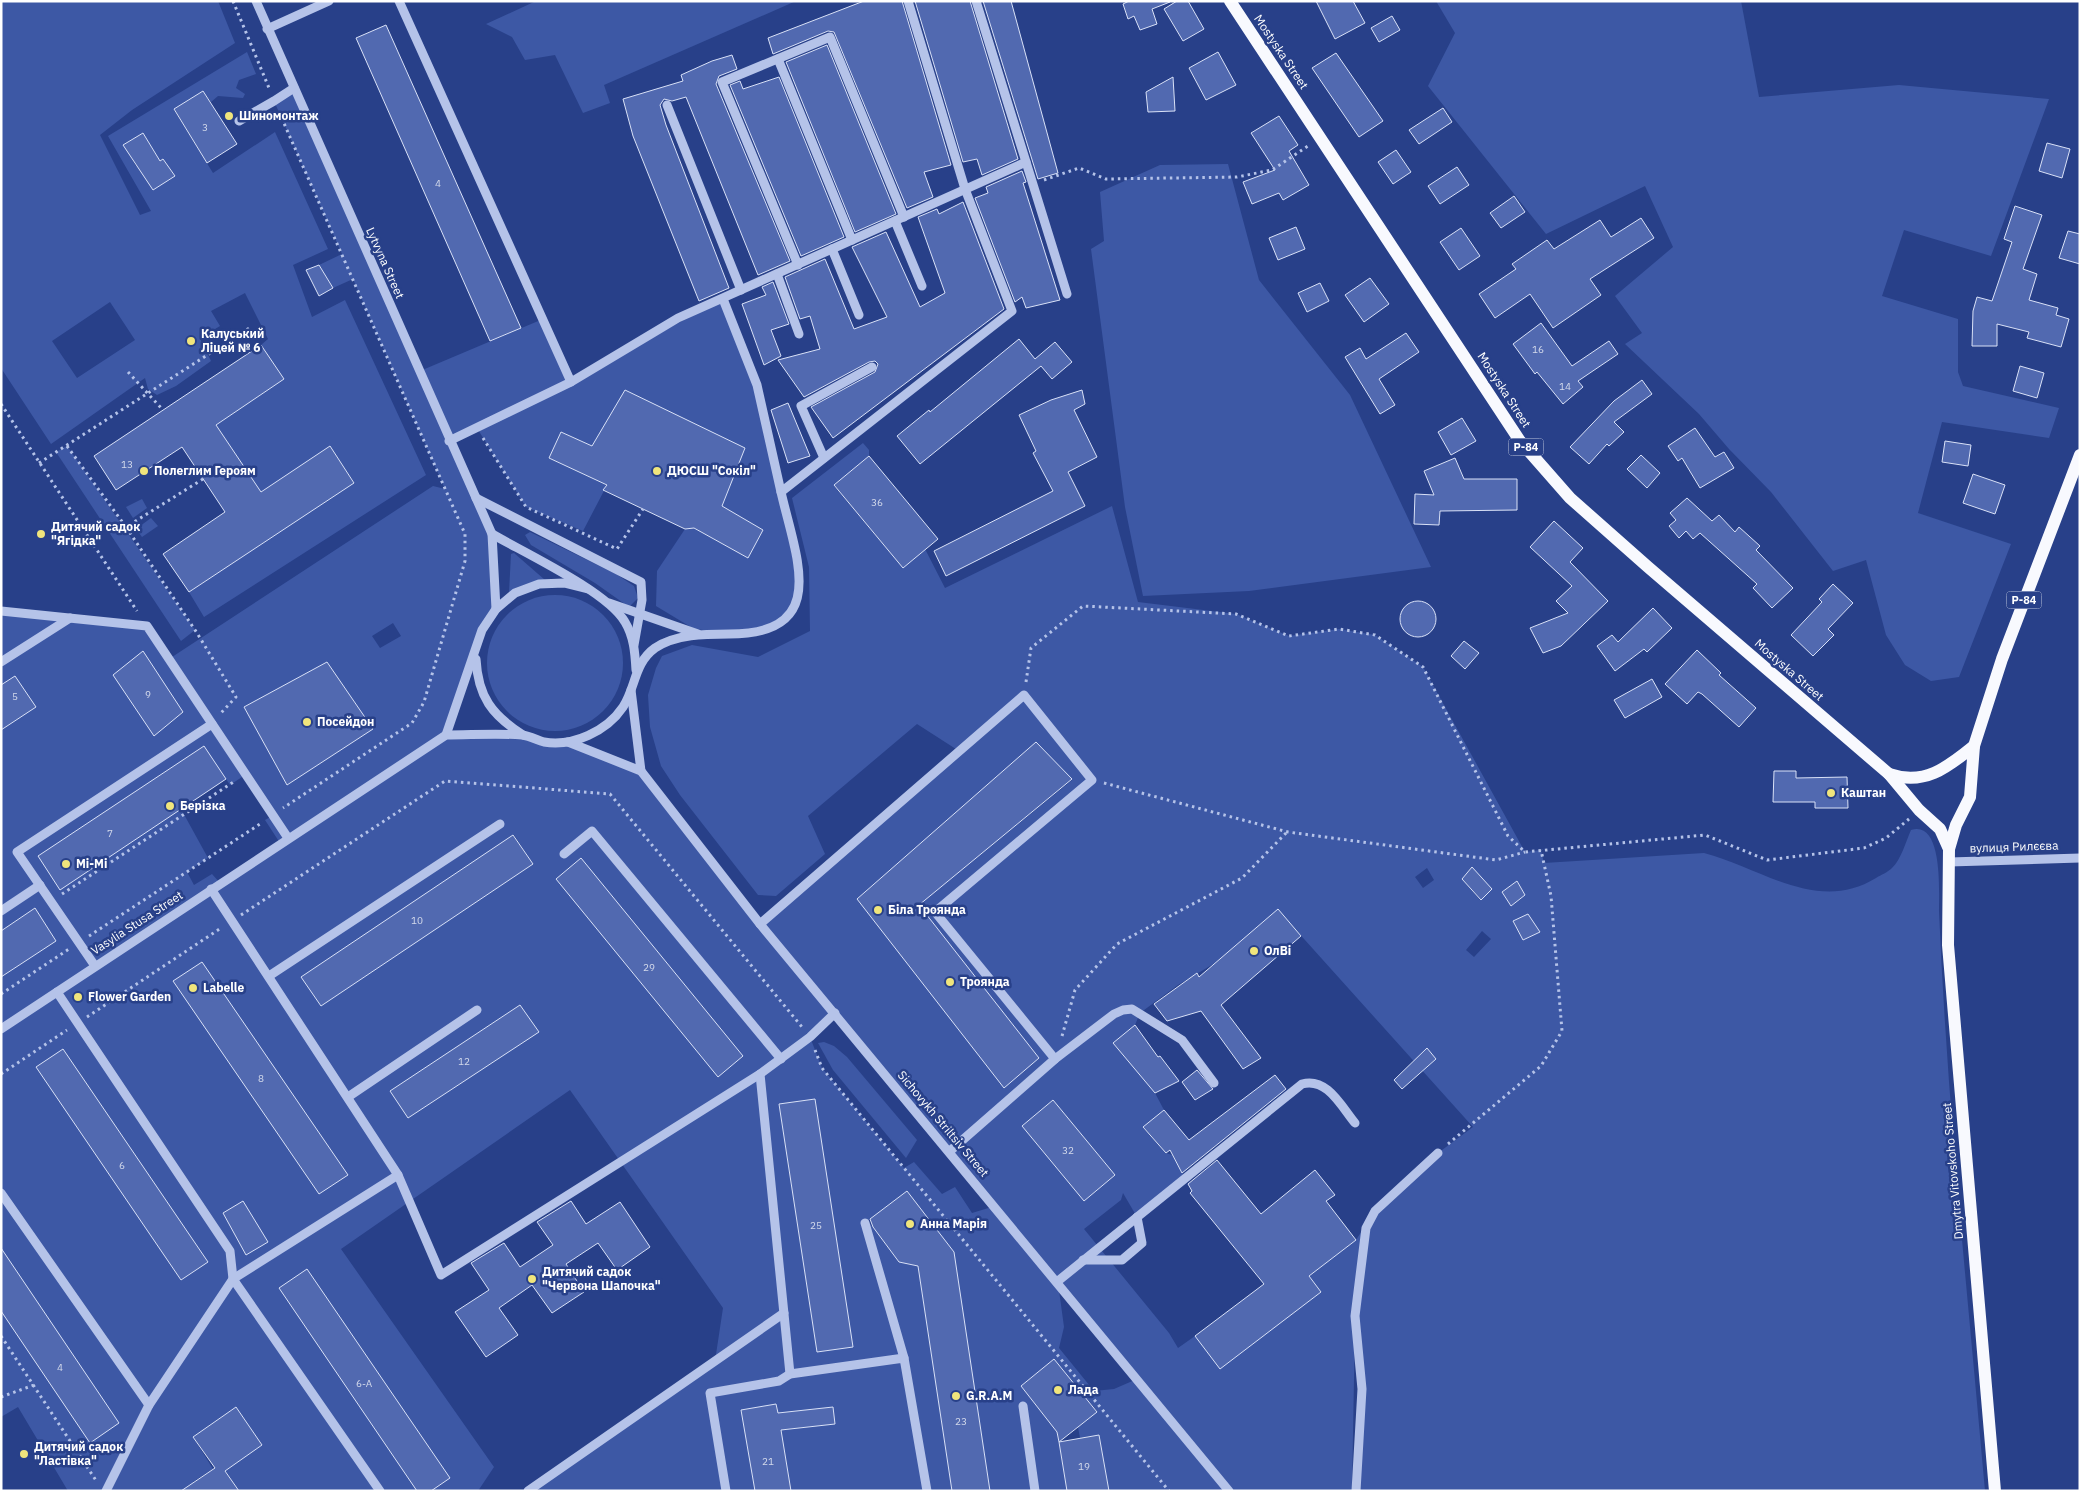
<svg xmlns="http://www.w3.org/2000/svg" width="2081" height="1492" font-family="'IBM Plex Sans',sans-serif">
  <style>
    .green { fill: #3d58a5; fill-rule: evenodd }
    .building { fill: #5169b0; stroke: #d9e1f7 }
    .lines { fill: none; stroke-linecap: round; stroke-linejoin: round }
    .path { stroke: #b5c3e9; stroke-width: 3; stroke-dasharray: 2.5 4; stroke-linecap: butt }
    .minor { stroke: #b5c3e9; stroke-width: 9 }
    .major { stroke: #f8f9fe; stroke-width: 12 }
    .poi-dot { fill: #f0e57c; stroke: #284089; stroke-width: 2 }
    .labels { text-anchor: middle; stroke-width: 5; stroke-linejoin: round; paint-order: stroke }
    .number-label { font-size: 10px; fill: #d4daeb }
    .shield { fill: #284089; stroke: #bec6dc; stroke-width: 1 }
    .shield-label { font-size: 11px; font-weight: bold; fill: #fff }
    .street-label { font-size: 12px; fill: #fff; stroke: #284089 }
    .poi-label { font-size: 12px; font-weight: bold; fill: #fff; stroke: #284089; text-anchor: start }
  </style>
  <rect width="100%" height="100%" fill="#284089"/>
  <g class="green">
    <path d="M1,1h217l17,42 -103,67 -32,25 40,80 11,-4 -43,-75 139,-84 9,22 -17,6 -3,8 9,6 -2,4 -25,-2 -7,6 -8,-11 -29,19 39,63 62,-41 53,117 -35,16 19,52 33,-17 81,175 -222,142 -15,-25 165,-110 -24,-35 -69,45 -45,-67 68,-46 -23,-34 7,-6 -23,-46 -34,18 9,15 -20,12 11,23 -35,25 -19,9 -9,-6 -3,-11 -94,66 -50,-76zM143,133l13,21 -20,12 -12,-21zM163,159l12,17 -33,-4zM110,302l25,38 -58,38 -25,-37z"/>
    <polygon points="536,1 796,1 604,85 610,103 583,113 555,55 525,60 512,37 486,24"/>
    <polygon points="1436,1 1741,1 1759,97 1899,85 2049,99 1991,256 1904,230 1882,296 1958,319 1958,372 1963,386 2059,408 2049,438 1942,422 1918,513 2011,544 1959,677 1931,681 1905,665 1886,635 1866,560 1833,571 1771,492 1729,449 1699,414 1625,344 1642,333 1615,296 1673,247 1645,186 1546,234 1428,86 1455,33"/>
    <path d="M294,88l126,283 123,-52 28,62 152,-82 34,86 24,107 18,104 -14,25 -45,13 -46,-5 -38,-23 1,-35 28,-42 9,-1 54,30 15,-28 -42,-24 24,-58 -153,-2 -31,-14 -12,26 58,27 -24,46 -57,-24 -49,-79 -26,12 41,94 4,75 -14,21 -36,105 122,7 73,29 121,151 197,-171 -42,-27 -109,92 17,38 -49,42 -18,-1 -78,-100 -19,-29 -11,-39 -2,-32 8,-27 6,-12 30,-11 66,12 52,-26 -1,-64 -17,-69 71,-55 6,7v6l-35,30 69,82 22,-19 20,39 167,-82 26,96 98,12 53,22 50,-7 36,6 48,32 102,185 16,-2 3,13 160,-10c57,15 114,61 172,25 5,-3 12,-6 16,-10 9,-8 14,-27 19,-38 32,-10 28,61 28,81 8,193 29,387 46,580h-629l6,-102 -7,-67 -3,169h-243l-10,-56 -19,3 -2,-11 19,-16 -43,-52 -33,27 36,46 10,59h-77l-35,-230 -8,-17 -40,-53 -39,30 31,41 19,4 34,225h-161l-15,-87 -34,6 13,81h-227l187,-130 8,-53 -153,-218 -229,159 153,218 -16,24h-239l-14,-21 37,-25 -26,-38 -43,30 20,32 -20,13 5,9h-130l-50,-84 -17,10v-440l55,-36 -21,-33 -34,23v-320l146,15 22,33 264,-173 12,3 -92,-210 -20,9 -14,-23 23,-11 -68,-153zM393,623l8,13 -21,12 -8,-12zM327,662l46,67 -86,56 -43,-78zM1036,742l36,38 -153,125 120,153 -34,29 -148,-188zM245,775l27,41 -7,4 15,23 -60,40 -8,-9 -18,11 -7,-13 21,-14 -27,-49 45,-30 4,6zM514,835l19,29 -212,142 -19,-29zM1472,867l19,21 -11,12 -18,-21zM1427,868l7,12 -11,8 -8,-11zM1517,881l8,14 -14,11 -9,-14zM1278,910l195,217 -35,26 -63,58 -19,29 -47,36 12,16 -101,76 -25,-32 -17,12 -9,-15 -85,-104 37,-29 2,-7 14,24 48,-39 -13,-23 -6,-2 -23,-25 21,-18 -9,-17 -41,-50 21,-18 5,-12 38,-28 37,-22zM1528,915l12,17 -17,8 -10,-18zM1482,931l9,8 -17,18 -8,-7zM520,1005l18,27 -130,86 -18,-27zM835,1014l160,192 -23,7 -17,-26 -13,7 -28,-32 -10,6 -82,-100 -12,-31zM63,1049l145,213 -27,18 -144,-213zM815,1099l37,248 -35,5 -38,-248zM1053,1100l62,75 -31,26 -62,-75zM1058,1283l79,96 -23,10 -20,2 -35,-43 5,-21zM833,1407l2,17 -46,5 -1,-17z"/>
    <polygon points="1228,164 1259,280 1350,395 1431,567 1249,591 1143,596 1125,507 1091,249 1104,241 1100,192 1160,165"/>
    <polygon points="67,446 195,630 181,641 56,452"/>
    <polygon points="142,499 147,508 133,518 126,507"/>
    <polygon points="151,518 158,526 142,537 136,529"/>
    <polygon points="530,532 616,574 634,586 638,598 629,607 595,583 531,545 525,535"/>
    <polygon points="514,553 545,580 509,593 511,554"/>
    <circle cx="555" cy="663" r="68"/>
    <polygon points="824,1042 834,1046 847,1057 917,1140 906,1158 833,1070 818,1043"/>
  </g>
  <g class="building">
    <polygon points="864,1 902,1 951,165 924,172 933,197 907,208 834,32 828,31 773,54 768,38"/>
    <polygon points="915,1 970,1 1018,159 982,175 977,159 963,162"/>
    <polygon points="983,1 1011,1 1058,173 1038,179"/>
    <polygon points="1129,1 1170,1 1170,2 1152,9 1157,24 1140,30 1134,16 1128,19 1123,4"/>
    <polygon points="1177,1 1188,1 1204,29 1183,41 1164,9"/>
    <polygon points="1316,1 1353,1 1365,23 1335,39"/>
    <polygon points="1392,16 1400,30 1379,42 1371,28"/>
    <polygon points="386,25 521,328 490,341 356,38"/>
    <polygon points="827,45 896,214 855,232 786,62"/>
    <polygon points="1218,52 1236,85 1206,100 1189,68"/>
    <polygon points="1336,53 1383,121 1359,137 1312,68"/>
    <polygon points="732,55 737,69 719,76 716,84 790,261 758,275 686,97 672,101 664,99 660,105 666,125 729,288 699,301 633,136 623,99 683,81 681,75 712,61"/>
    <polygon points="779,77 844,237 801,256 730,85 740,81 743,89"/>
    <polygon points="1173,77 1175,111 1148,112 1146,92"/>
    <polygon points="203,91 237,144 207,163 174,109"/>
    <polygon points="1443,108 1452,122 1419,144 1409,130"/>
    <polygon points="1279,116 1298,145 1289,151 1309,185 1283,200 1279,193 1252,204 1243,182 1275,170 1251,133"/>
    <polygon points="143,133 160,161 163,159 175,176 153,190 123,145"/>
    <polygon points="2047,143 2070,149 2062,178 2039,171"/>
    <polygon points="1396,150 1411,172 1393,184 1378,162"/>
    <polygon points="1457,167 1469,185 1440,204 1428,186"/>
    <polygon points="1022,171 1026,182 1023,183 1060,300 1026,308 1022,297 1015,302 975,198 988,193 986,187"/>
    <polygon points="1514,196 1525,212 1501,228 1490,213"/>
    <polygon points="963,202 1004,309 833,438 811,407 875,372 878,364 875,361 869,362 804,397 778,360 820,349 810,316 800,319 785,277 825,259 854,329 887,317 852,247 886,232 920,307 945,293 918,217 937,209 939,214"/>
    <polygon points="2015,206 2042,215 2023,269 2037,274 2029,300 2058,308 2056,315 2069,319 2061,347 2027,338 2029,332 1997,324 1997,346 1972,346 1973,311 1977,297 1992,301 2012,242 2004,239"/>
    <polygon points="1641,218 1654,238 1590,279 1601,295 1553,328 1530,294 1495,318 1479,294 1516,269 1512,264 1547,240 1554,249 1600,220 1611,237"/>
    <polygon points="1296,227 1305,249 1278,260 1269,238"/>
    <polygon points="1461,228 1480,256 1459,270 1440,242"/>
    <polygon points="2068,231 2080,234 2080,264 2059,258"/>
    <polygon points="319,265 333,288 319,296 306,270"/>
    <polygon points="1370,278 1389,304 1364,322 1345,295"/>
    <polygon points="773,282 789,324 771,330 781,356 764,365 742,304 766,295 762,287"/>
    <polygon points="1320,283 1329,301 1307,312 1298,293"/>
    <polygon points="1541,323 1572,366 1609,341 1618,354 1578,381 1583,387 1563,404 1537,372 1535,374 1513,344"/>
    <polygon points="1406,333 1419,352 1379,379 1395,405 1380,414 1345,357 1360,348 1366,359"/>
    <polygon points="1019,339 1035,359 1055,342 1072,362 1052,379 1041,366 920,464 897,436 929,410 930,412"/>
    <polygon points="261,345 284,379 216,425 261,492 330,446 354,483 189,592 163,554 225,512 182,447 116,490 94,456"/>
    <polygon points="2020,366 2044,373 2037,398 2013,391"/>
    <polygon points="1642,380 1652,394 1614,422 1624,432 1609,446 1607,444 1589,464 1570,447 1614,401"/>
    <polygon points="625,390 745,448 722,506 763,530 748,558 694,528 685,529 603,490 607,485 549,458 561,432 592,446"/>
    <polygon points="1082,390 1085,404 1074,410 1097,457 1068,472 1085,506 946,576 934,551 1053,491 1033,453 1036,451 1019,415 1051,400"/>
    <polygon points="788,403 810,456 788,463 771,410"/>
    <polygon points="1462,418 1476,441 1451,455 1438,432"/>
    <polygon points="1695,428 1715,457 1724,452 1734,468 1700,488 1682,458 1678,461 1668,446"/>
    <polygon points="1945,441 1971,445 1968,466 1942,462"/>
    <polygon points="1641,455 1660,473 1647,488 1627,469"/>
    <polygon points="869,456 938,539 903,568 834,485"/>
    <polygon points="1455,458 1464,479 1517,479 1517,510 1440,511 1439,525 1414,524 1415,494 1434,495 1424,471"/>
    <polygon points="1973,474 2005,485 1995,514 1963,503"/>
    <polygon points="1687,498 1712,521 1719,515 1735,532 1739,527 1760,546 1756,550 1793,588 1772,608 1753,588 1757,584 1700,533 1693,539 1686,531 1679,538 1669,526 1676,520 1670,513"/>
    <polygon points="1554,521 1583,548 1570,562 1608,601 1561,646 1543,653 1530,628 1568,613 1556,601 1572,586 1530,547"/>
    <polygon points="1833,584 1853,603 1828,629 1834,635 1813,656 1791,635 1822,602 1819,599"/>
    <circle cx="1418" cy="619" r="18"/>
    <polygon points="1653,608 1672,628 1647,652 1644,649 1615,671 1597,646 1612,635 1618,642"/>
    <polygon points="1464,641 1479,653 1465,669 1451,656"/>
    <polygon points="1697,650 1721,673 1719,675 1756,708 1739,727 1702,694 1698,692 1687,704 1665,684"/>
    <polygon points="143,651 183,712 154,736 113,675"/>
    <polygon points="327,662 373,729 287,785 244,707"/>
    <polygon points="15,676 36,707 1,730 1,685"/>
    <polygon points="1652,679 1662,697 1625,718 1614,700"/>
    <polygon points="1036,742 1072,779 919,905 1039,1058 1004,1088 857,899"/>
    <polygon points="204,746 226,779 60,890 38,856"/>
    <polygon points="1774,771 1796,771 1796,778 1847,777 1848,808 1815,808 1815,802 1773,802"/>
    <polygon points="513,835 533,864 321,1006 301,977"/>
    <polygon points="581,858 743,1056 718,1077 556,879"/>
    <polygon points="1472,867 1492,889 1481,900 1462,879"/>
    <polygon points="1517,881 1525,895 1511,906 1502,892"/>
    <polygon points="35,908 56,941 1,977 1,931"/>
    <polygon points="1278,909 1301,936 1221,1005 1261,1058 1243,1069 1201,1011 1167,1021 1154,1004 1197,973 1199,977"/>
    <polygon points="1528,914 1540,932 1523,940 1513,921"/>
    <polygon points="202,962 348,1175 319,1194 173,981"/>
    <polygon points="520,1005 539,1032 408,1118 390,1091"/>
    <polygon points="1135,1025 1158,1057 1160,1056 1179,1081 1155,1093 1113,1043"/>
    <polygon points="1427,1048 1436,1059 1402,1089 1394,1080"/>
    <polygon points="63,1049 208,1262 181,1280 36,1067"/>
    <polygon points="1197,1070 1213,1089 1195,1100 1182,1082"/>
    <polygon points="1275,1075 1286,1089 1182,1173 1170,1150 1166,1153 1143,1127 1164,1110 1189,1140"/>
    <polygon points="815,1099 853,1347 817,1352 779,1104"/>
    <polygon points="1053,1100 1115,1175 1084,1201 1022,1126"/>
    <polygon points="1217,1160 1261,1214 1315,1170 1335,1195 1326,1201 1356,1240 1309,1276 1321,1292 1220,1369 1195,1336 1264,1284 1190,1193 1192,1191 1188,1184"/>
    <polygon points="907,1191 954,1252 990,1491 952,1491 918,1266 899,1262 873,1227 870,1219"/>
    <polygon points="243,1201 268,1242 246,1255 223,1213"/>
    <polygon points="571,1201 586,1224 620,1202 650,1247 617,1270 598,1243 566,1264 584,1292 552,1313 532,1285 499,1308 518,1335 486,1357 455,1312 489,1290 471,1263 504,1243 520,1267 553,1245 537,1222"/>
    <polygon points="1,1248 119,1423 90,1443 1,1311"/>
    <polygon points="307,1269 450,1478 431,1491 417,1491 279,1288"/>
    <polygon points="1054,1359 1097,1412 1059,1442 1057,1432 1021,1386"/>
    <polygon points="776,1404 778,1413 833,1407 835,1424 781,1430 791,1491 755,1491 741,1410"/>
    <polygon points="236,1407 262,1445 225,1471 239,1491 181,1491 215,1468 193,1437"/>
    <polygon points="1099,1435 1109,1491 1067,1491 1059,1442"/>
  </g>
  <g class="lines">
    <g class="path">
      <polyline points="233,1 269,88"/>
      <polyline points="279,112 465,534 465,561 424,702 412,723 283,808"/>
      <polyline points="1044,180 1079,168 1106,179 1237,177 1272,170 1308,146"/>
      <polyline points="128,372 163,410"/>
      <polyline points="1,404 137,611"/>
      <polyline points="483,438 526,507 617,549 643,509"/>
      <polyline points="67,446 126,527 203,479"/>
      <polyline points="39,463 251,327"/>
      <polyline points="126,527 197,633 236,697 221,713"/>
      <polyline points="1026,682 1031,648 1083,606 1236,614 1289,636 1339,629 1375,635 1423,667 1508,836 1525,852 1705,835 1767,860 1864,848 1886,838 1909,819"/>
      <polyline points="1104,783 1288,832 1496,860 1525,852"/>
      <polyline points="62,894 235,781"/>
      <polyline points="241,915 445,781 610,794 802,1027"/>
      <polyline points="89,936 263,822"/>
      <polyline points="1,994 69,949"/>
      <polyline points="87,1017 221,928"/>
      <polyline points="1062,1036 1075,990 1117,944 1242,878 1287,832"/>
      <polyline points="815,1050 822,1068 1169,1491"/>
      <polyline points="1,1074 67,1030"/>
      <polyline points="1448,1144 1541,1066 1562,1031 1551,896 1541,850"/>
      <polyline points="1,1336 97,1482"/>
      <polyline points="1,1397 34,1385"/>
    </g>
    <g class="minor">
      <polyline points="256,1 492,534 496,609"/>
      <polyline points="399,1 571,382"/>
      <polyline points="976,1 1067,294"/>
      <polyline points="267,29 329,1"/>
      <polyline points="778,59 852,240"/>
      <polyline points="667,105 741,290"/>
      <polyline points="239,121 274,101 294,88"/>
      <polyline points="895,221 922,286"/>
      <polyline points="832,249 859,315"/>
      <polyline points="798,265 722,82 830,37 904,217"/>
      <polyline points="777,274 799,334"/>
      <polyline points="723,299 757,385 781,492"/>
      <polyline points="449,441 571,382 678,318 1026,162"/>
      <polyline points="824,458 801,406 872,367"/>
      <polyline points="476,498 641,582 642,600 634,645"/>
      <path d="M492,534c33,19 116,58 133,88 9,15 10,31 11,48"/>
      <polyline points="609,603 698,634"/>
      <polyline points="1,611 147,626 288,838"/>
      <path d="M476,659c2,38 16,56 47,76"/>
      <polyline points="1,662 70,618"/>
      <polyline points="631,690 641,771"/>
      <polyline points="446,735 482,630 496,609 515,593 539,584 564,583 588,589"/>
      <polyline points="568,742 641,771 760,924 1229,1491"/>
      <polyline points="564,854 592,831 781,1059"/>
      <polyline points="1949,862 2080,858"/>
      <polyline points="1,911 40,885"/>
      <polyline points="760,924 1024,695 1092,780 935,912 1055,1059 950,1151"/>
      <polyline points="95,966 17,852 212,724"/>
      <polyline points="269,976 500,824"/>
      <polyline points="57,992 230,1251 233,1279 380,1491"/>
      <path d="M1,1029l445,-294c25,0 51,-2 76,0 8,1 15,5 22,7 29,5 63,-11 79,-35 13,-20 11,-44 32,-59 21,-14 50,-14 74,-14 102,0 67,-76 52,-142l231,-181 -47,-122 -57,-188"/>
      <polyline points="1055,1059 1114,1014 1123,1010 1132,1009 1182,1040 1214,1083"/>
      <polyline points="348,1097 477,1010"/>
      <polyline points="398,1175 441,1275 760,1074"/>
      <polyline points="1,1193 149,1405"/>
      <polyline points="865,1223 904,1358"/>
      <polyline points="1083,1260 1122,1260 1142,1243 1137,1217"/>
      <path d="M1058,1281l244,-197c25,-7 39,22 53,39"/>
      <polyline points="790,1374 760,1074 810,1037 835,1013"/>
      <polyline points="1023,1406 1035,1491"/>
      <polyline points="106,1491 149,1405 233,1279 398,1175 211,889"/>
      <polyline points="528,1491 784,1313"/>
      <polyline points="726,1491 710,1393 779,1381 790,1374 904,1358 927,1491"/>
      <polyline points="1356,1491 1362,1389 1355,1316 1366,1228 1375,1211 1438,1153"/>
    </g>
    <g class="major">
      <polyline points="1230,1 1520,441 1570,498 1648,567 1889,774 1919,810 1940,829 1949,849"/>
      <path d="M1889,774c35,12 58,-6 85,-28"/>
      <polyline points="1995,1491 1948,945 1949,849 1956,825 1970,797 1974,746 2002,659 2080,455"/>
    </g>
  </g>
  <g class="poi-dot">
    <circle cx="229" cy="116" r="5"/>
    <circle cx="191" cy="341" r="5"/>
    <circle cx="144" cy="471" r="5"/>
    <circle cx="657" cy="471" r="5"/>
    <circle cx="41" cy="534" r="5"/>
    <circle cx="307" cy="722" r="5"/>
    <circle cx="1831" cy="793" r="5"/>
    <circle cx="170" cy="806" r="5"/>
    <circle cx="66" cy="864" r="5"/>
    <circle cx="878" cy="910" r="5"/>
    <circle cx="1254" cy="951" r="5"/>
    <circle cx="950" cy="982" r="5"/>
    <circle cx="193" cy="988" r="5"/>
    <circle cx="78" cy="997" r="5"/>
    <circle cx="910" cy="1224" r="5"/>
    <circle cx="532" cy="1279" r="5"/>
    <circle cx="1058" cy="1390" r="5"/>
    <circle cx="956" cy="1396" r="5"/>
    <circle cx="24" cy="1454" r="5"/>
  </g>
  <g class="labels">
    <g class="number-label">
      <text x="205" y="131">3</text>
      <text x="438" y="187">4</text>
      <text x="1538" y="353">16</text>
      <text x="1565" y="390">14</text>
      <text x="127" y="468">13</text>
      <text x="877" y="506">36</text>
      <text x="148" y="698">9</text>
      <text x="15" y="700">5</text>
      <text x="110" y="837">7</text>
      <text x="417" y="924">10</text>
      <text x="649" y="971">29</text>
      <text x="464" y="1065">12</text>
      <text x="261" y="1082">8</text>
      <text x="1068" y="1154">32</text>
      <text x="122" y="1169">6</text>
      <text x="816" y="1229">25</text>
      <text x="60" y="1371">4</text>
      <text x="364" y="1387">6-А</text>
      <text x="961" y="1425">23</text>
      <text x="768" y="1465">21</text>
      <text x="1084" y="1470">19</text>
    </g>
    <g class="shield">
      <rect x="1508.5" y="438.5" width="35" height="17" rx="4"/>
      <rect x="2006.5" y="591.5" width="35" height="17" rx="4"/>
    </g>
    <g class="shield-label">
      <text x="1526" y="451">Р-84</text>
      <text x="2024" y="604">Р-84</text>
    </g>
    <g class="street-label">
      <text transform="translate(1281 52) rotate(56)" y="4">Mostyska Street</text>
      <text transform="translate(385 263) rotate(66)" y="4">Lytvyna Street</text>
      <text transform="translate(1504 390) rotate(57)" y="4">Mostyska Street</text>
      <text transform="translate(1789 670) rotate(41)" y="4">Mostyska Street</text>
      <text transform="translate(2014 847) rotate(-2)" y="4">вулиця Рилєєва</text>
      <text transform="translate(137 923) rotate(-33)" y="4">Vasylia Stusa Street</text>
      <text transform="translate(943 1124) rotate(50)" y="4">Sichovykh Striltsiv Street</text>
      <text transform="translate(1953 1171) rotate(-95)" y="4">Dmytra Vitovskoho Street</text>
    </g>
    <g class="poi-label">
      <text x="239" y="120">Шиномонтаж</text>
      <text x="201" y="338">Калуський<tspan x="201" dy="14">Ліцей № 6</tspan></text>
      <text x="154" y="475">Полеглим Героям</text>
      <text x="667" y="475">ДЮСШ "Сокіл"</text>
      <text x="51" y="531">Дитячий садок<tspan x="51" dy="14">"Ягідка"</tspan></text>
      <text x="317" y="726">Посейдон</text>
      <text x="1841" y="797">Каштан</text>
      <text x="180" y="810">Берізка</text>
      <text x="76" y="868">Мі-Мі</text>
      <text x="888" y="914">Біла Троянда</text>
      <text x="1264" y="955">ОлВі</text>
      <text x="960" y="986">Троянда</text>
      <text x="203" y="992">Labelle</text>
      <text x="88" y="1001">Flower Garden</text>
      <text x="920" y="1228">Анна Марія</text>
      <text x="542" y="1276">Дитячий садок<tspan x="542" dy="14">"Червона Шапочка"</tspan></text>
      <text x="1068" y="1394">Лада</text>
      <text x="966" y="1400">G.R.A.M</text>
      <text x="34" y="1451">Дитячий садок<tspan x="34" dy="14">"Ластівка"</tspan></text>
    </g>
  </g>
  <rect width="2081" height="1492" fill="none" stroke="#ffffff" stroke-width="5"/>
</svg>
